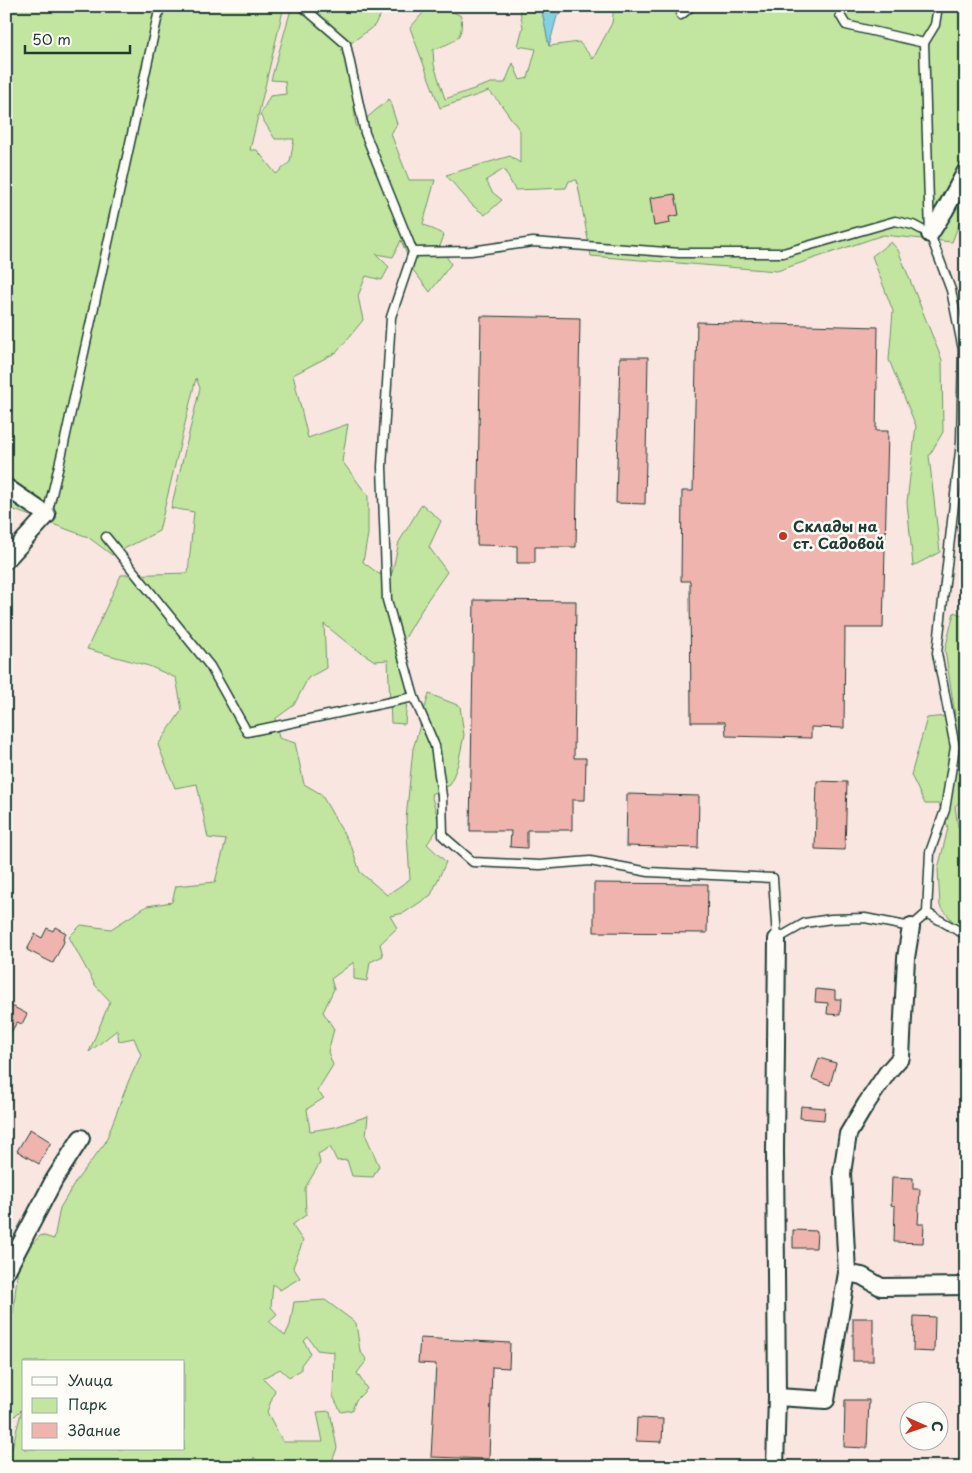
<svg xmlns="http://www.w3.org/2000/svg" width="972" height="1473" font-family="'Playpen Sans',sans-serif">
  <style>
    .green { fill: #c2e69f; stroke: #70926a; fill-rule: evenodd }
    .water { fill: #84d0e3; stroke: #5c959d }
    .building { fill: #efb4ae; stroke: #1f3d34 }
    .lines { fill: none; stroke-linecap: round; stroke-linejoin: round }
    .lane-casing { stroke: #1f3d34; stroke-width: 11 }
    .street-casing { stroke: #1f3d34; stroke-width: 20 }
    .lane { stroke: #fdfcf7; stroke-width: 8 }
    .street { stroke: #fdfcf7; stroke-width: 16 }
    .poi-dot { fill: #c8321e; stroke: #fdfcf7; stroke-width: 2 }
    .labels { text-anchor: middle; stroke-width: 5; stroke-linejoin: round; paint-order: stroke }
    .poi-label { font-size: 15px; font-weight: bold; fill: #1f3d34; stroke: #fdfcf7; text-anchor: start }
  </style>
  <rect width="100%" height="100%" fill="#f9e6e1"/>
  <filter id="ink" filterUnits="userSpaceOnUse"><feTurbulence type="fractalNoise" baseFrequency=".02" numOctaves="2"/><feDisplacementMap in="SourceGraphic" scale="10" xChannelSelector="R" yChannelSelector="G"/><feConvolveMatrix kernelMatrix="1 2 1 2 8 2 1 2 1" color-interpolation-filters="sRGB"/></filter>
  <g filter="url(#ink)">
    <g class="green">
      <path d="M6,6h278l-34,144h7l19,24 14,-12 4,-23h-19l-15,-24 10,-19 16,-2 -1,-13 -14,-1 21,-74h94l-12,20 -23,17 -9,5 10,37 4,42 33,-28 8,25 -6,10 18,46h26l-12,44 21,11 -4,11 11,18 -21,28 -17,-22 -12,-30 -8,17 -17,-3 13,13 -7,13 -16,-4 -8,20 5,24 -26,32 -44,23 15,63 40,-14 -6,37 26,35v38l-5,28 16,12 13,-1 7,-31 23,-38 19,17 -12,26 18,25 -19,27 -27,46 9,17 -5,62 -14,-1 -3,-63 -13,1 -24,-15 -27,-22 2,44 -18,10 -14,27 -19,14 4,19 16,5 9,41 17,10 31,54 8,24 27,23 23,-16 -4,-60 7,-70 16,-55 31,12 4,29 -6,29 -8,21 -19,9 9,32 -13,18 19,18 -15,33 -27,18 -14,3 7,12 -17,16 3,12 -13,6 -3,19 -13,-2v-17l-23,17 3,10 -11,23 11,17 -6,23 5,13 -16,26 7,7 -17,11 3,22 25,-4 33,-11 -2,20 13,30 -6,11 -21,-1 -5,-16 -10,1 -7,-14 -12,7 2,9 -15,25 1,27 -14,10 11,16 -10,26 7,11 -20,12 -7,-6 -2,23 6,7 -8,7 16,15 5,-11 4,-23 31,-2 31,23 4,28 7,9 -10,13 10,16 -11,11 -4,10 -11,2 -8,-16 1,-44 -17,-2 -9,-13 -4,4 6,12 -9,12v5l-12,7 -9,-8 -17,9 12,12 -8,22 16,30h40l-6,-30 13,-1 7,37 -7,19h-69l-7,-10 -3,10 -12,-9 -1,9h-231l15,-58 -16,16v-105l7,-6 6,-57 22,-22 13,4 6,-31 16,-27 29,-38 24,-63 12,-25 -7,-17 -15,3 -2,-11 -28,22 21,-51 -15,-16 -26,-48 12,-12 30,4 36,-23 25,-4 4,-16 39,-4 11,-42 -18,-2 -11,-54 -22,4 -17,-43 24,-35 -6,-32 -27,-12 -62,-17 34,-74 67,-2 6,-61 -23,-4 29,-120 -4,-10 -37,153 -47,24 -24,-18 -82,-30zM24,1362h160v87h-160z"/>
      <path d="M429,6l15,1 17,9c3,25 -7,25 -28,34l1,15 11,34 46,-16h14l8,-20 7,17 8,-2 8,-29 -18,-3 5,-19 -4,-21h22l8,40 30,-4 14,17 19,-36 2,-17h352v200l-14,36 -69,-7 -106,36 -186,-15 -14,-76 -8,1 -3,7 -51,2 -11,-21 -18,11 6,12 10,8 -17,15 -13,-10 -26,-30 64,-19 10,7v-32l-20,-28 -11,-12 -49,17 -30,-80z"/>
      <polygon points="891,242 898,250 942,360 943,432 929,456 940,552 913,566 907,502 916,426 889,360 893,311 872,256"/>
      <polygon points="954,612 966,617 966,797 955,806 958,827 966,827 966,937 940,906 938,869 948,828 939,804 925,804 911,775 927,718 955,715 945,650"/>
    </g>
    <polygon class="water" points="541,6 573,6 557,16 549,46"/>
    <g class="building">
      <polygon points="675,194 679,215 669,217 670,223 654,226 650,198"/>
      <polygon points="481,316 580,318 576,547 535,547 535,563 517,563 517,546 477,545"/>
      <polygon points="697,322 878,327 876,431 888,431 883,628 845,628 844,728 811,727 811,738 726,736 725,722 691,722 690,581 681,581 682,491 693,491"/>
      <polygon points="620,357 648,357 645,504 616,503"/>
      <polygon points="474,600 576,601 574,758 586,758 585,800 572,800 572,830 527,830 527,848 510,847 511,831 470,831"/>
      <polygon points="817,781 847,782 845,850 815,849"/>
      <polygon points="627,794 699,796 698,848 626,846"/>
      <polygon points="594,883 708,884 707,933 594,932"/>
      <polygon points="55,927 66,933 63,938 64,942 53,963 27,950 35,934 42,938 47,928 53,931"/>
      <polygon points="816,989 835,991 835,999 841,999 840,1015 827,1014 828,1003 815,1002"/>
      <polygon points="6,1003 27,1014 22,1024 17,1022 6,1041"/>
      <polygon points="819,1058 836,1063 830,1085 812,1079"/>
      <polygon points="801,1106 825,1108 824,1120 800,1118"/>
      <polygon points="30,1129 51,1142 39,1164 17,1151"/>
      <polygon points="892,1177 913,1178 913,1189 920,1189 918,1224 924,1224 923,1243 894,1242 895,1206 891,1205"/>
      <polygon points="793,1230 817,1231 816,1248 793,1248"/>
      <polygon points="914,1316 935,1317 934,1352 913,1351"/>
      <rect x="853" y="1318" width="20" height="43"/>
      <polygon points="420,1338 510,1343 509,1368 492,1367 489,1459 431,1457 436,1364 418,1363"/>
      <polygon points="845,1400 869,1400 867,1448 844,1447"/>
      <polygon points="637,1418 663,1419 662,1442 636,1441"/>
    </g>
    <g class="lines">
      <g class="lane-casing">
        <g id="lane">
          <polyline points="302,6 346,44 365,133 413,252 391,317 382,467 387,600 414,697 435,746 442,796 443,836 473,862 540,865 590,861 649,872 773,878 777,939 805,923 831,919 865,918 911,927 927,913 930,852 945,810 955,747 937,653 961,442 963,350 951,290 930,234 924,43 935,25 938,6"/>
          <polyline points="841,6 840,15 846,25 924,43"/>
          <polyline points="6,12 7,6"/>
          <polyline points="681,15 692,6"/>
          <polyline points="413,252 471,251 533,242 679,253 783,253 895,221 913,225 930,234"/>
          <polyline points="47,515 62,453 160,6"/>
          <polyline points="106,537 210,666 247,732 414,697"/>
          <polyline points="927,913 966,935"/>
        </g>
      </g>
      <g class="street-casing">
        <g id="street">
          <polyline points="930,234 945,210 966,171"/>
          <polyline points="6,487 47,515 6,560"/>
          <polyline points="6,1272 54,1180 81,1138"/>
          <polyline points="847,1273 862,1276 881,1287 966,1286"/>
          <polyline points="777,1397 826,1400 847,1273 842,1173 848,1134 866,1104 887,1073 901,1057 906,958 911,927"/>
          <polyline points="775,1467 777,1397 775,1151 777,939"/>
        </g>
      </g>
      <use href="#lane" class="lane"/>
      <use href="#street" class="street"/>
    </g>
  </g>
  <circle class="poi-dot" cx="783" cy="536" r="5"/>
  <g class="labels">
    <g class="poi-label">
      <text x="793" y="532">Склады на<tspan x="793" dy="17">ст. Садовой</tspan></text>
    </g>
  </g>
  <rect width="972" height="1473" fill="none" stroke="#fdfcf7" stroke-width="25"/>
  <rect x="12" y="12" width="947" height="1448" fill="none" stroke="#1f3d34" stroke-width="2" filter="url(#ink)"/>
  <rect x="22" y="1360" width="162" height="90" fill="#fdfcf7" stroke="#a4b0a9"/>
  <rect x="32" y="1377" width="25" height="8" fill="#fdfcf7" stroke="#a4b0a9"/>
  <text x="68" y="1386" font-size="15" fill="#1f3d34">Улица</text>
  <rect x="32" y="1398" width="25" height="15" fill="#c2e69f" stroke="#a4b0a9"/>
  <text x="68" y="1410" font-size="15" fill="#1f3d34">Парк</text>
  <rect x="32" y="1423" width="25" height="15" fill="#efb4ae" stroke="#a4b0a9"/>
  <text x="68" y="1436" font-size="15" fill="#1f3d34">Здание</text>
  <g transform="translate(924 1426) rotate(92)"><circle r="24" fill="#fdfcf7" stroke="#a4b0a9"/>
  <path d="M0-4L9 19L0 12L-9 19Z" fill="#c8321e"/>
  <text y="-8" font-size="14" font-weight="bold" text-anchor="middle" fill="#1f3d34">С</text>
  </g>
  <path d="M25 45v8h105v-8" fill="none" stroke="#1f3d34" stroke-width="2.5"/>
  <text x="32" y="45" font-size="15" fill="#1f3d34" stroke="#fdfcf7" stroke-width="4" paint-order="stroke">50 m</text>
</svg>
